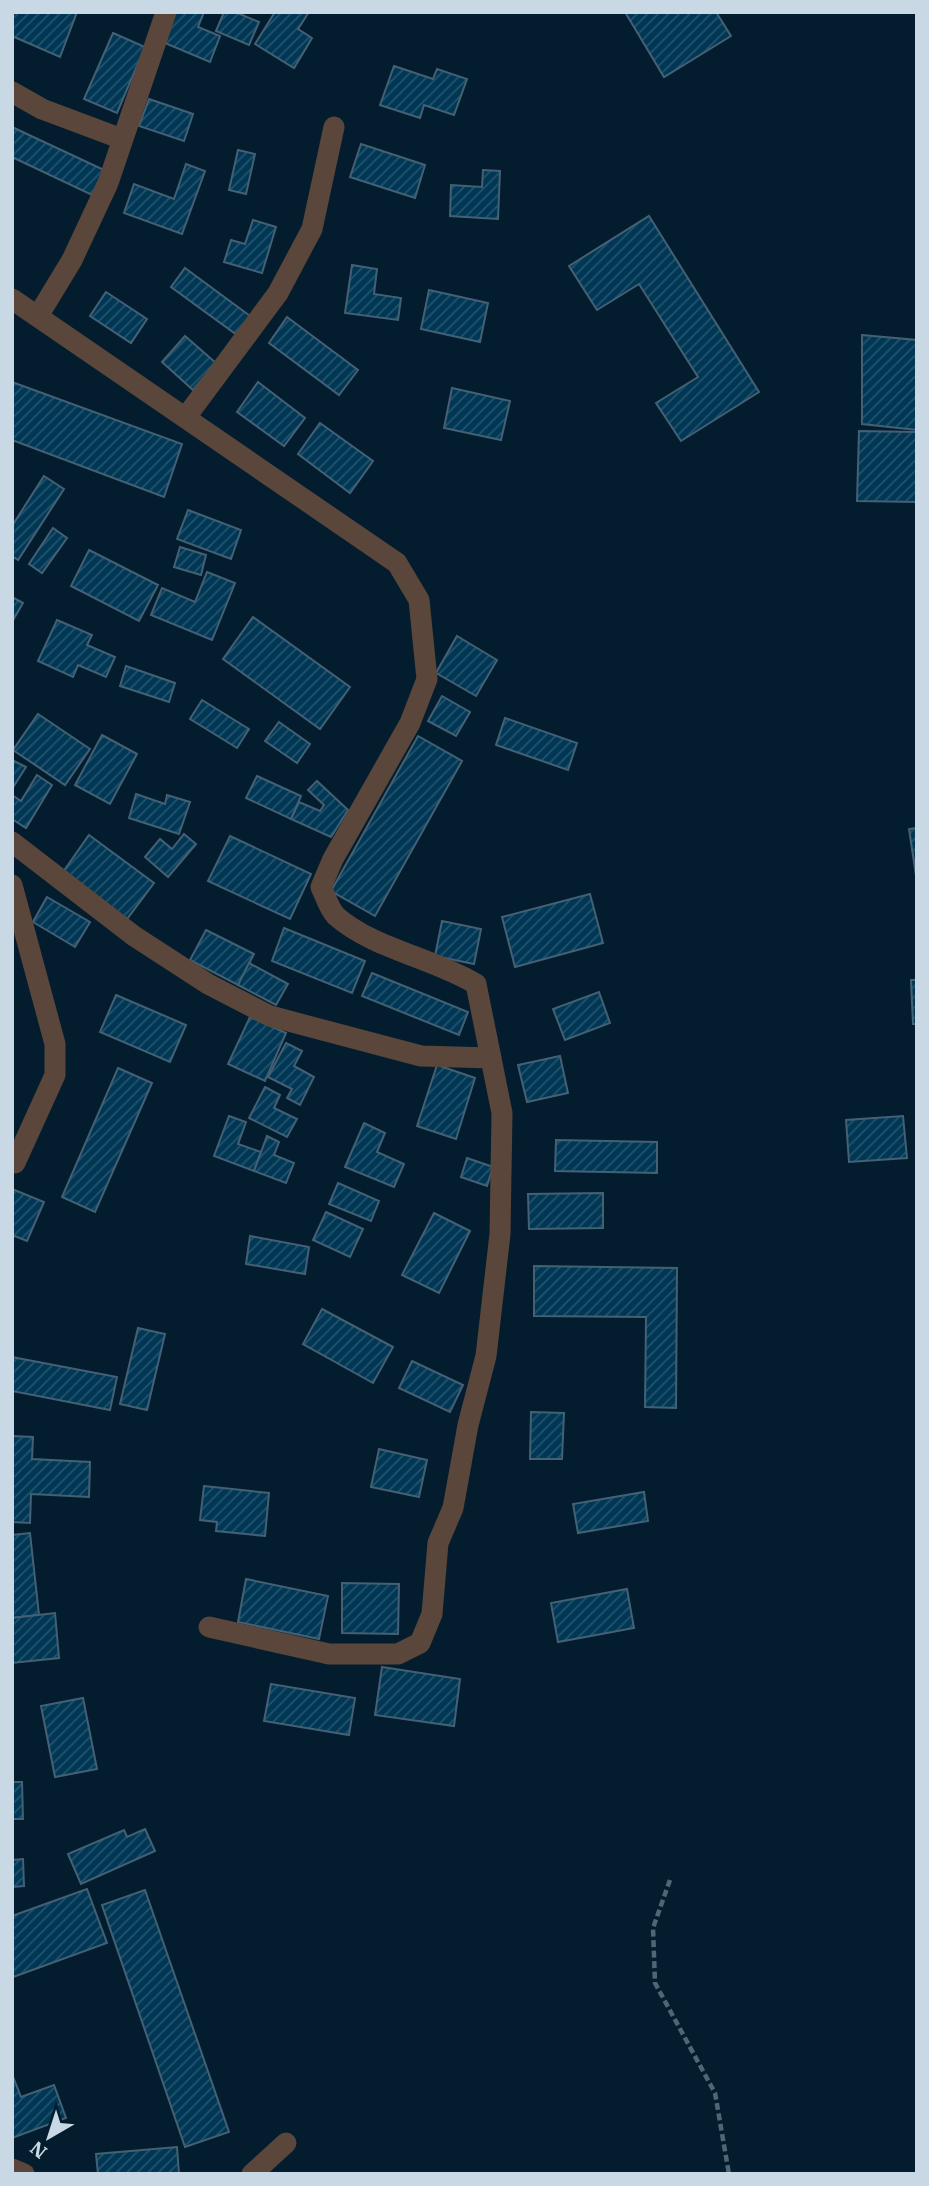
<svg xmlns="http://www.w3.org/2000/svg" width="929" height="2186" font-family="'IBM Plex Serif',serif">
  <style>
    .building { fill: url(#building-hatch); stroke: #446074; stroke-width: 2 }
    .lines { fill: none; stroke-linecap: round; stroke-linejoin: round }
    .path { stroke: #506675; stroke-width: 4.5; stroke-dasharray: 7 3.5; stroke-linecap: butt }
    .minor { stroke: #5a463a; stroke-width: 21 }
  </style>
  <defs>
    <pattern id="building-hatch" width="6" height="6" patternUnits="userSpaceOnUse" patternTransform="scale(1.75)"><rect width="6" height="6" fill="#003755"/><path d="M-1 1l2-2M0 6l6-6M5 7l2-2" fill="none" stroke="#24536d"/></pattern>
  </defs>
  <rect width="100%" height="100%" fill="#031d2e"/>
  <g class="building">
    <polygon points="12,12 77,12 60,57 12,36"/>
    <polygon points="172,12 204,12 198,27 220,36 210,62 160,41"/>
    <polygon points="224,12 235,12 259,22 249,45 216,31"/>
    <polygon points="275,12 309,12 298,29 312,38 294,68 255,44"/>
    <polygon points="625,12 716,12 731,36 664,77"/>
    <polygon points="113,33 145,47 117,113 84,99"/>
    <polygon points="394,66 433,79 437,69 467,79 454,115 424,105 420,118 380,105"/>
    <polygon points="149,99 193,114 184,141 139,126"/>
    <polygon points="12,127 104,170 92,195 12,157"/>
    <polygon points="361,144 425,165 415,198 350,177"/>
    <polygon points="238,150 255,154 246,194 229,190"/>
    <polygon points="186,164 205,171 182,234 124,213 134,184 174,199"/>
    <polygon points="483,170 500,171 498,219 450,216 451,185 482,187"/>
    <polygon points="649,216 759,392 681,441 656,403 698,377 639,284 597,310 569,266"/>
    <polygon points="253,220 276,227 262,273 224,262 231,240 245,244"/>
    <polygon points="352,265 377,269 374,294 401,298 398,320 345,313"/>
    <polygon points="185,268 250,316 237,335 171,287"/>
    <polygon points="429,290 488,303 480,342 421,329"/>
    <polygon points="106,292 147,319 131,343 90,316"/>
    <polygon points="287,317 358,370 339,395 269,343"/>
    <polygon points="862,335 917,340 917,430 862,424"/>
    <polygon points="185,336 216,363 193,390 162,362"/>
    <polygon points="12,382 182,444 164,497 12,440"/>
    <polygon points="258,382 305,418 284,446 237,412"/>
    <polygon points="452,388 510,401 501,440 444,428"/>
    <polygon points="320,423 373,461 350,493 298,454"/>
    <polygon points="859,431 917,432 917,502 857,501"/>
    <polygon points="44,476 64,489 18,560 12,556 12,526"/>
    <polygon points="188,510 241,530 231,559 177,539"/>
    <polygon points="53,528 67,538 42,573 29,564"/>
    <polygon points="180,547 206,555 201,575 174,567"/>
    <polygon points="89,550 158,585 139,621 71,586"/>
    <polygon points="207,572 235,583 212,640 151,615 162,588 195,602"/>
    <polygon points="12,597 23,603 12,622"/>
    <polygon points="253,617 350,687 320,729 223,659"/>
    <polygon points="57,620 92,635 87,645 115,657 106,677 78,665 73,677 38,661"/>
    <polygon points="457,636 497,660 476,696 436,673"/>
    <polygon points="126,666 175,683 169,702 120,686"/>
    <polygon points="442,696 470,712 456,736 428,721"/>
    <polygon points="202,700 249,729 237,748 190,719"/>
    <polygon points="38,714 90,749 65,785 13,750"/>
    <polygon points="505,718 577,743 568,770 496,745"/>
    <polygon points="279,722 310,744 297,763 265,741"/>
    <polygon points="102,735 137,754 110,804 75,785"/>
    <polygon points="418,736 462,761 375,916 331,891"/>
    <polygon points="12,760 26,767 12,789"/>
    <polygon points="37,775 52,785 26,828 12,819 12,795 21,801"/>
    <polygon points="257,776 301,796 291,819 246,798"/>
    <polygon points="317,781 348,810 331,837 291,819 299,802 320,811 324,805 308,790"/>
    <polygon points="136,794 165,804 167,795 190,802 179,834 129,818"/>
    <polygon points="917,828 917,882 909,829"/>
    <polygon points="184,834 196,844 168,877 145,857 160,839 172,849"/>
    <polygon points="89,835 154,883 127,919 63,872"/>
    <polygon points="230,836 311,874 290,919 208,881"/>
    <polygon points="590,894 603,943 515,967 502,917"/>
    <polygon points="47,897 90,922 75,947 33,922"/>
    <polygon points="442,921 481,929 474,964 435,956"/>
    <polygon points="284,928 365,961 352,993 272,961"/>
    <polygon points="206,930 254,954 238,985 190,960"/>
    <polygon points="249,963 288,984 276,1005 238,985"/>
    <polygon points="372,973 468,1012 459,1035 362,996"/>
    <polygon points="911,980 917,980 917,1024 913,1024"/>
    <polygon points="599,992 610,1023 565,1040 553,1009"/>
    <polygon points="116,995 186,1025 170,1062 100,1032"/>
    <polygon points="250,1017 286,1033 265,1081 228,1064"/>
    <polygon points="286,1043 302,1051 294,1066 314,1077 300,1105 287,1098 292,1089 268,1077"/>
    <polygon points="560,1056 568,1093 527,1102 518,1065"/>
    <polygon points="437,1065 475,1078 456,1139 417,1126"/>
    <polygon points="118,1068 152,1083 95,1212 62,1197"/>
    <polygon points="265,1087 280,1095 274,1108 297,1119 287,1137 249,1118"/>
    <polygon points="229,1116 246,1122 238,1144 261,1152 254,1171 214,1156"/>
    <polygon points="903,1116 907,1158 849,1162 846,1120"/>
    <polygon points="364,1123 385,1133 377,1152 404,1164 394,1187 345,1167"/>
    <polygon points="267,1136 279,1142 274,1155 294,1163 286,1183 254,1171"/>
    <polygon points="556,1140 657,1142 657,1173 555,1171"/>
    <polygon points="467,1158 493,1167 487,1186 461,1177"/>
    <polygon points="338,1183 379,1201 371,1221 329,1204"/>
    <polygon points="12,1189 44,1202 27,1241 12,1235"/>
    <polygon points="603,1193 603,1228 529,1229 528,1194"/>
    <polygon points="326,1212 363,1229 350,1257 313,1240"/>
    <polygon points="434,1213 470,1231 439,1293 402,1275"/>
    <polygon points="250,1236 309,1247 305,1274 246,1264"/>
    <polygon points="534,1266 677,1268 676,1408 645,1407 646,1317 534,1316"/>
    <polygon points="322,1309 393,1347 373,1383 303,1344"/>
    <polygon points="138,1328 165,1334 147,1410 120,1404"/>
    <polygon points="12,1357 117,1377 110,1410 12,1391"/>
    <polygon points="412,1361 463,1385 450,1412 399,1388"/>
    <polygon points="531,1412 564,1413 562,1459 530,1459"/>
    <polygon points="12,1436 33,1437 32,1459 90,1462 89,1497 31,1494 30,1523 12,1522"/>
    <polygon points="379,1449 427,1460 419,1497 371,1487"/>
    <polygon points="204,1486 269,1493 265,1536 216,1531 217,1522 200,1520"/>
    <polygon points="644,1492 648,1521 578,1533 573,1504"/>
    <polygon points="30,1533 39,1615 12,1618 12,1535"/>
    <polygon points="246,1579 328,1596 319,1639 238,1622"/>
    <polygon points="342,1583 399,1584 398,1634 342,1633"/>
    <polygon points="627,1589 634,1628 558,1642 551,1603"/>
    <polygon points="55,1613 59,1658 12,1663 12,1618"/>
    <polygon points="382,1667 460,1679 454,1726 375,1715"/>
    <polygon points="271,1684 355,1698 349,1735 264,1721"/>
    <polygon points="83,1698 97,1769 55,1777 41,1706"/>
    <polygon points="12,1782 22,1782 23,1819 12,1819"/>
    <polygon points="145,1829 155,1851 81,1884 68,1854 124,1830 127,1837"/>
    <polygon points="23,1859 24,1886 12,1887 12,1860"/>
    <polygon points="87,1889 107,1943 13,1977 12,1916"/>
    <polygon points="145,1890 229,2132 185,2147 102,1905"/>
    <polygon points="12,2074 21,2097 54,2085 66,2118 12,2138"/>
    <polygon points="177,2147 179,2174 98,2174 96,2154"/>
  </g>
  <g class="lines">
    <polyline class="path" points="670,1880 653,1928 655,1983 715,2093 729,2174"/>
    <g class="minor">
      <polyline points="12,92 42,109 122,139"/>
      <path d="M12,299l385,264 22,37 8,79 -17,44 -77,136 -12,28c4,8 8,22 15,29 36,32 97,42 140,68l26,129 -2,121 -14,122 -18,69 -15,83 -15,35 -6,71 -12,29 -22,11h-69l-120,-27"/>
      <polyline points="38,316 72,260 108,183 166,12"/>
      <polyline points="186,417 278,293 312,229 334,127"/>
      <polyline points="12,842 134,936 208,984 270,1016 421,1056 491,1058"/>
      <polyline points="12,885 55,1044 55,1075 15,1163"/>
      <polyline points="12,2169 24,2174"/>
      <polyline points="252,2174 286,2143"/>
    </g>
  </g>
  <rect width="929" height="2186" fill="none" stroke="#c8d8e4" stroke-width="28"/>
  <g transform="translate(49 2137) rotate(219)" stroke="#031d2e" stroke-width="5" paint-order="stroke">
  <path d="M0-5L12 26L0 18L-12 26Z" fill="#c8d8e4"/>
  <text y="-10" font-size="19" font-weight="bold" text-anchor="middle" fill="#c8d8e4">N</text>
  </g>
</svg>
